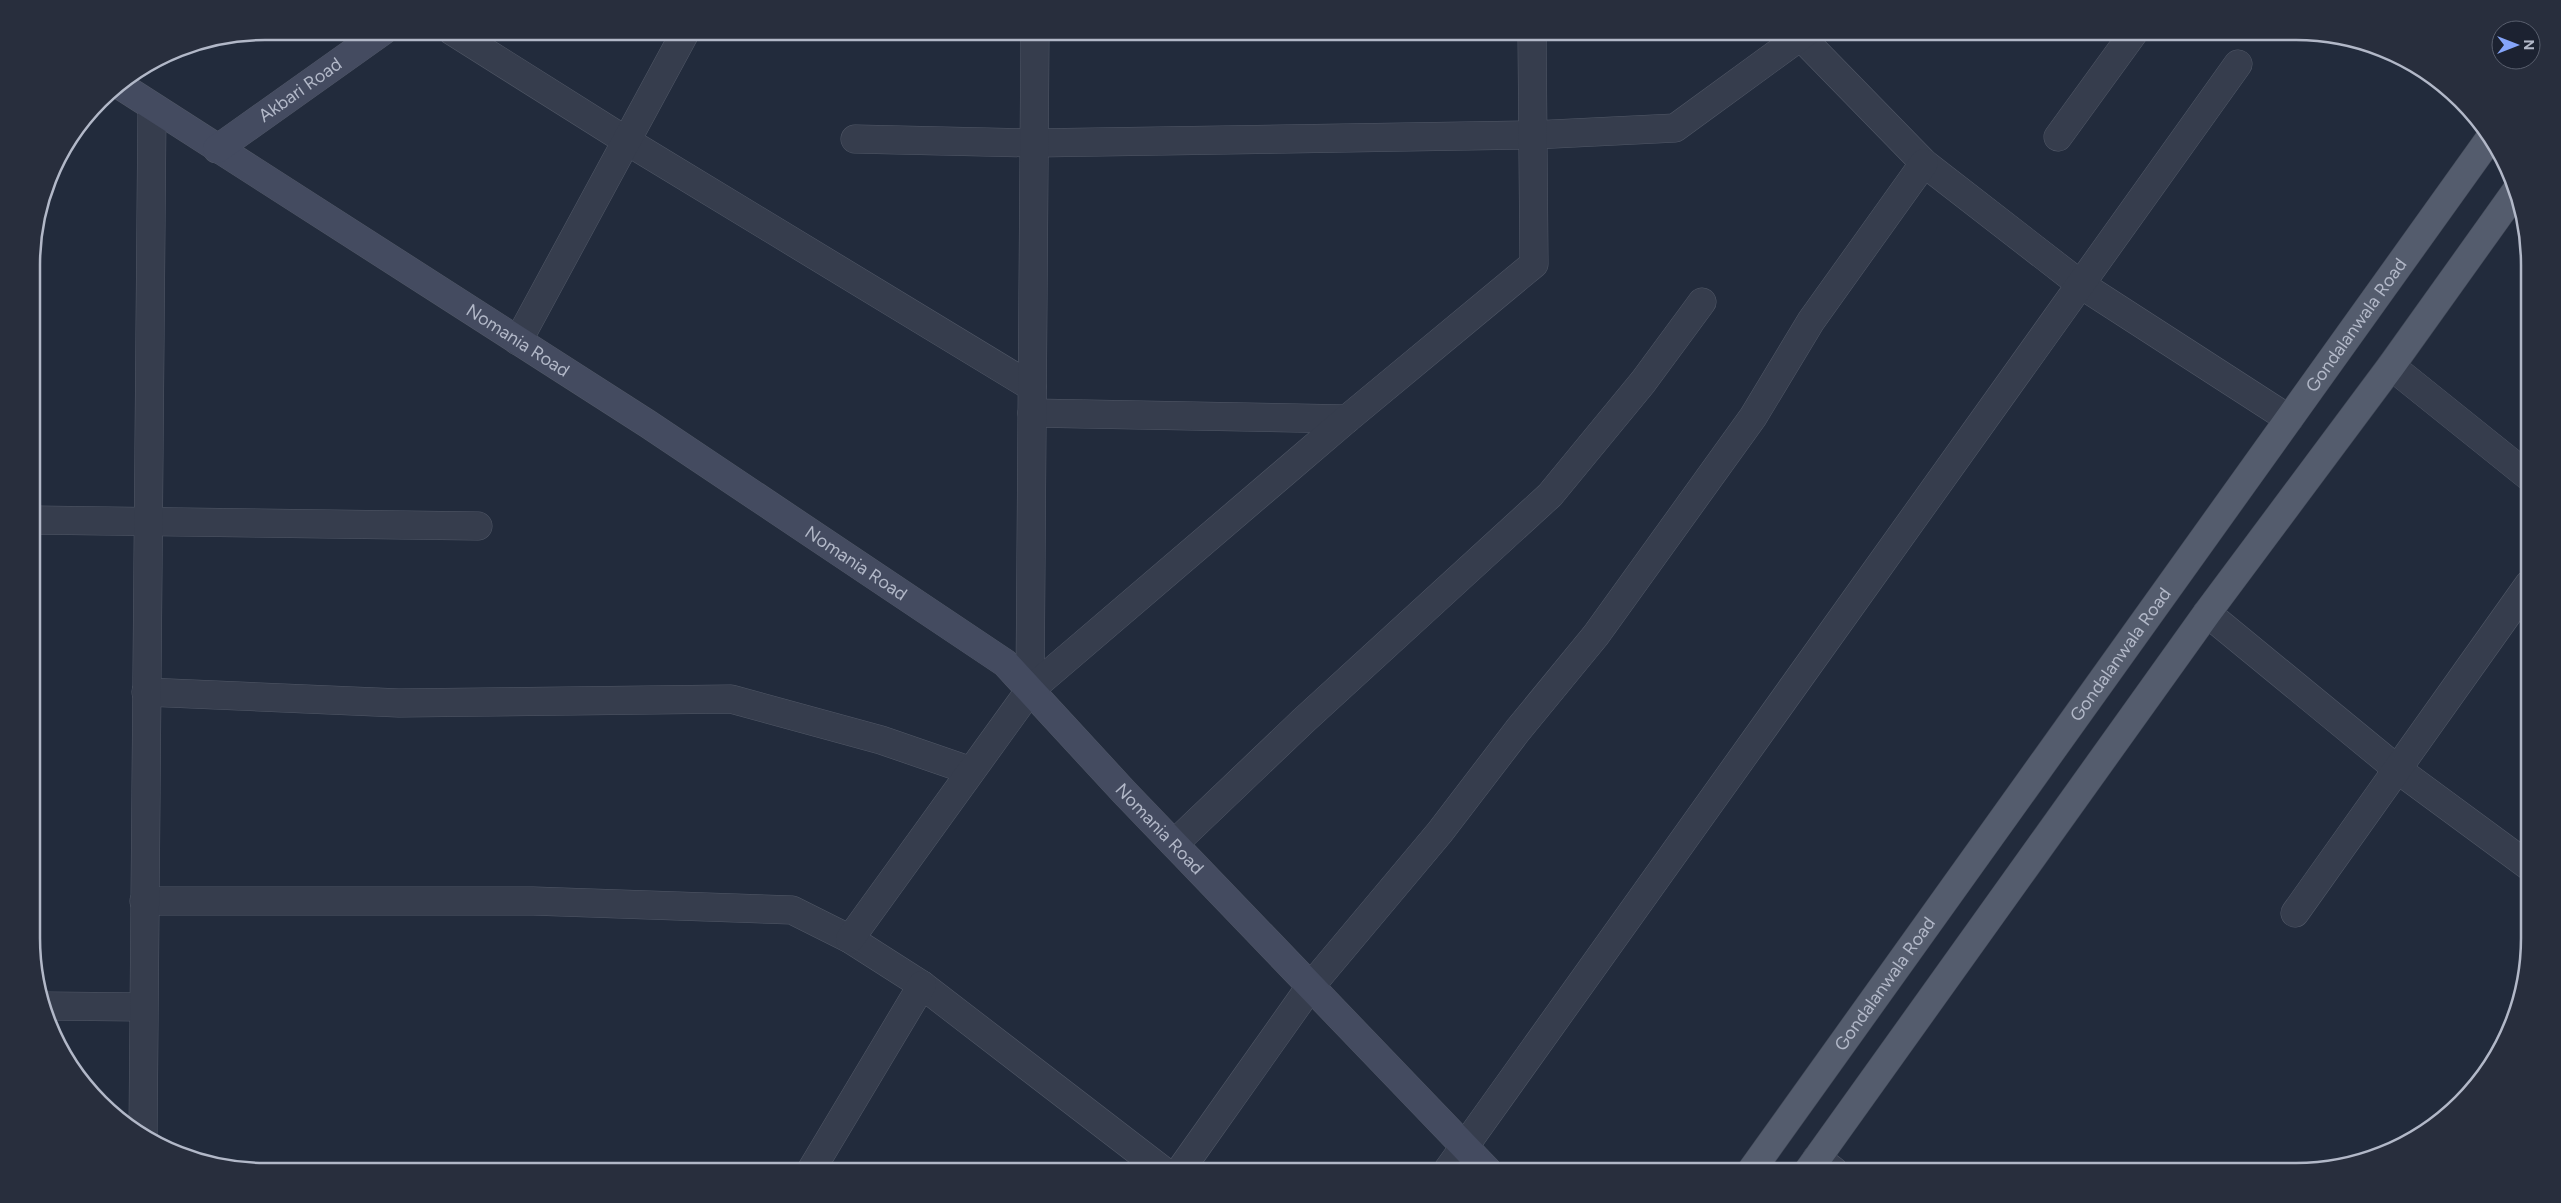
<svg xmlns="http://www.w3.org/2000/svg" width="2561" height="1203" font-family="Figtree,sans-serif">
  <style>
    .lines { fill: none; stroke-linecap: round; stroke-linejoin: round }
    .street-casing { stroke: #515867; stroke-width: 29 }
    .secondary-casing { stroke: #515867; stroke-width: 29 }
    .primary-casing { stroke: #3f4655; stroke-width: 29 }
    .street { stroke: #363d4d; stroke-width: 28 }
    .secondary { stroke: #444b60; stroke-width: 28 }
    .primary { stroke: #545c6d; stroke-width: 28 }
    .labels { text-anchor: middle; stroke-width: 4; stroke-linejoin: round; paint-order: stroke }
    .street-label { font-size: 18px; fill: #b2b8c8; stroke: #1c2231 }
    .rim { fill: none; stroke: #b2b8c8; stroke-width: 2.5 }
  </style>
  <rect width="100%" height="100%" fill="#222b3c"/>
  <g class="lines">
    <g class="street-casing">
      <g id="street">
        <polyline points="452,31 625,140 1032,387"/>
        <polyline points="1801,37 1924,163 2080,284 2289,419"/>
        <polyline points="2058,137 2135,31"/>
        <polyline points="855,139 1034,143 1533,135 1675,128 1808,31"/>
        <polyline points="518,341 686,31"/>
        <polyline points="2391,366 2528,476"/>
        <polyline points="1032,413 1347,419"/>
        <polyline points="32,520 478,526"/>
        <polyline points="2207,613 2397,769 2530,867"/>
        <polyline points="1030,690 1035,31"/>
        <polyline points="146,692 399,703 731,699 881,740 971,771"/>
        <polyline points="1174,844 1303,721 1550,495 1643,382 1702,302"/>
        <polyline points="144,901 533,901 792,910 850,939 922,985 1165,1172"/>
        <polyline points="2295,913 2529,584"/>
        <polyline points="850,939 1030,690 1347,419 1534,264 1532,31"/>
        <polyline points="43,1006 143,1007"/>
        <polyline points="143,1135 152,107"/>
        <polyline points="1817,1158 1834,1171"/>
        <polyline points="1447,1171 2238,64"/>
        <polyline points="810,1172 922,985"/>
        <polyline points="1179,1172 1310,987 1440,832 1518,730 1596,635 1753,417 1811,321 1924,163"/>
      </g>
    </g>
    <g class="secondary-casing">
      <g id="secondary">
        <path id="s1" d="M118,84l530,340 357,239 119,129 364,379"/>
        <path id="s2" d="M217,149l166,-118"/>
      </g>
    </g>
    <g class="primary-casing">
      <g id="primary">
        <path id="s3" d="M1751,1171l739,-1033"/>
        <polyline points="1808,1171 2207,613 2391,366 2516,191"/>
      </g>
    </g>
    <use href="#street" class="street"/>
    <use href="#secondary" class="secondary"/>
    <use href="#primary" class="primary"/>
  </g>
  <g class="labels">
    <g class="street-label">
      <text dy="6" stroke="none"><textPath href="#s2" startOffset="102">Akbari Road</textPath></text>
      <text dy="6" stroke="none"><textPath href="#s3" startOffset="1040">Gondalanwala Road</textPath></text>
      <text dy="6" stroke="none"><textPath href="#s1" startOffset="475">Nomania Road</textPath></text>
      <text dy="6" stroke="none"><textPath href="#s1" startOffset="880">Nomania Road</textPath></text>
      <text dy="6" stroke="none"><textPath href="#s3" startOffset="635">Gondalanwala Road</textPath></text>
      <text dy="6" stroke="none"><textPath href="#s1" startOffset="1286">Nomania Road</textPath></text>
      <text dy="6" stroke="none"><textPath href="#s3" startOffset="230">Gondalanwala Road</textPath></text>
    </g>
  </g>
  <path d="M0 0H2561V1203H0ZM265 40H2296A225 225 0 0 1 2521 265V938A225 225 0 0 1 2296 1163H265A225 225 0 0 1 40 938V265A225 225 0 0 1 265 40Z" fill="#282e3d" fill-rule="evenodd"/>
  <path class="rim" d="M265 40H2296A225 225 0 0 1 2521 265V938A225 225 0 0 1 2296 1163H265A225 225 0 0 1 40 938V265A225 225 0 0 1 265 40Z"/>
  <g transform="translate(2516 45) rotate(90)"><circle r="24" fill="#1c2231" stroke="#585e6d"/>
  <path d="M0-4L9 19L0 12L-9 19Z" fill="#85a5fa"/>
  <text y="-8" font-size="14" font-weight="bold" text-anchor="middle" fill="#b2b8c8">N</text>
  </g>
</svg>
